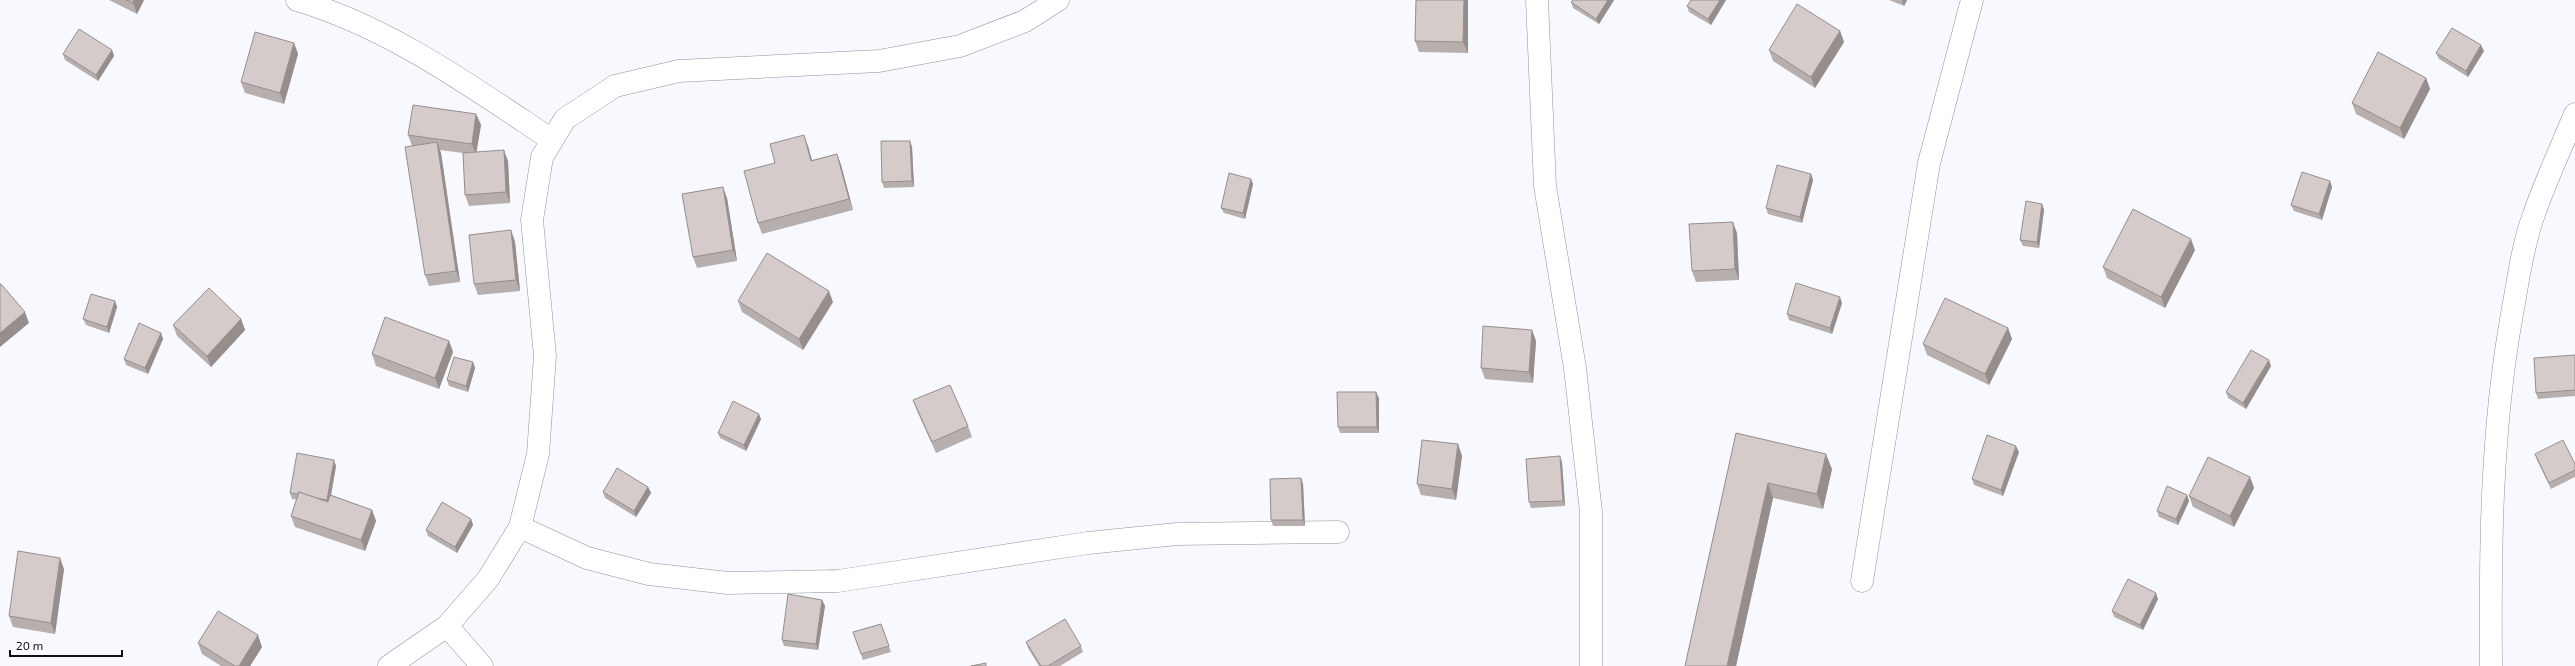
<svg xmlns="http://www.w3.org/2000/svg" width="2575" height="666" font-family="'Exo 2',sans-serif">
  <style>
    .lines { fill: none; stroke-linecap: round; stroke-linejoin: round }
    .minor-casing { stroke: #90929a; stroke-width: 23 }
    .minor { stroke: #fff; stroke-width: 22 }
    .wall { fill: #b7afae }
    .shaded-wall { fill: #958e8d }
    .building { fill: #d5cbca; stroke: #958e8d }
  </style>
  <rect width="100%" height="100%" fill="#f7f9fe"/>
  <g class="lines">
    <g class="minor-casing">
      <g id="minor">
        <path d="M297,0c94,28 175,87 255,140"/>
        <polyline points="1537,0 1545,186 1575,368 1591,512 1591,666"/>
        <polyline points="520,527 587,558 649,574 728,583 838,581 1088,543 1177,534 1338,532"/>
        <polyline points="1862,581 1929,163 1972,0"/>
        <polyline points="447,626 482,666"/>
        <polyline points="389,666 447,626 488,579 520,527 538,454 545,356 532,220 542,157 565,119 615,86 679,71 879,61 960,46 1025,21 1058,0"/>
        <path d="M2491,666c-1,-118 0,-235 21,-352 6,-32 10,-66 21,-97 12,-35 28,-69 42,-103"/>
      </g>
    </g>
    <use href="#minor" class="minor"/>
  </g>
  <g class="wall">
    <polygon points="109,0 144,0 137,14"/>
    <polygon points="1416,0 1468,0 1468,53 1419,52 1415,41"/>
    <polygon points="1614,0 1599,24 1573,8 1571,2"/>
    <polygon points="1726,0 1711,25 1689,12 1687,6"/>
    <polygon points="1889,0 1907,0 1904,6"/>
    <polygon points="1840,31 1844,42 1815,88 1773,61 1769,50"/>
    <polygon points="294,43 298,54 284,104 245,93 241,82"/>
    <polygon points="112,50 114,56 98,81 65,60 63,54"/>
    <polygon points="2484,51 2468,77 2439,59 2436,53"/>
    <polygon points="2426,78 2430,89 2404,139 2356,114 2352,103"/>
    <polygon points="476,114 481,125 476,152 508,161 510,203 469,206 465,195 463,153 440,150 441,153 460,282 429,286 425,275 414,146 412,146 408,135"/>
    <polygon points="910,141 912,147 914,187 884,188 882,182"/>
    <polygon points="808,146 812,160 837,154 841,165 853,210 762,234 758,223 775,163"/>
    <polygon points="1811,174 1813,180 1802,223 1768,214 1766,208"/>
    <polygon points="1251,179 1253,184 1245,219 1224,213 1221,208"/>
    <polygon points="2330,181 2332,187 2322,220 2294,211 2291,205"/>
    <polygon points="727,198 737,261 697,268 693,257"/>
    <polygon points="2042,204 2044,210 2039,248 2023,246 2020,240"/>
    <polygon points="511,230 515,242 520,291 478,295 474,284"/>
    <polygon points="1737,233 1739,280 1696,282 1692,271"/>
    <polygon points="2195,250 2165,308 2107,278 2103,267"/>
    <polygon points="115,301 117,307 109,333 86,325 83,319"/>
    <polygon points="738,301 833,302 803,350 742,312"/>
    <polygon points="1842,303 1832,334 1789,320 1787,314"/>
    <polygon points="241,319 245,330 211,367 177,336 173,325"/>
    <polygon points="2008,328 2012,339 1989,385 1927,355 1923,344"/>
    <polygon points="1532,330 1536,341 1533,383 1485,379 1481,368"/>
    <polygon points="161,333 163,339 148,374 126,365 124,359"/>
    <polygon points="449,341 453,352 439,389 376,366 372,354"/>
    <polygon points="2575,355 2575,396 2538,399 2536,393"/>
    <polygon points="473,362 475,368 468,392 449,386 447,380"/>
    <polygon points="2271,366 2246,409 2228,398 2226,392"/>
    <polygon points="1379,398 1379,433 1340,433 1338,427"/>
    <polygon points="913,400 968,426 972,437 936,453 917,411"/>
    <polygon points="761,419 746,451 720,438 718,433"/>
    <polygon points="1736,433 1832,469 1823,509 1773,498 1736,666 1685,666"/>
    <polygon points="1458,444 1462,456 1456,500 1421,495 1417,484"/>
    <polygon points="2019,452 2003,496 1974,485 1972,479"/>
    <polygon points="2535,454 2575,464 2575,477 2551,489 2537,460"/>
    <polygon points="1562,462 1565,506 1531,508 1529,502"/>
    <polygon points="336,466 331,495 372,510 376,521 365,551 295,527 291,516 297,500 292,499 290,493"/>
    <polygon points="2250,477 2254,488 2234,527 2193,507 2189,496"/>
    <polygon points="1301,478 1303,484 1305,526 1273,526 1271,520"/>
    <polygon points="648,487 651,493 636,517 605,498 603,492"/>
    <polygon points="2187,495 2189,501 2178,525 2159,517 2157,511"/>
    <polygon points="471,519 473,525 457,553 428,536 426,530"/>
    <polygon points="64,569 55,634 13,627 9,616"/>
    <polygon points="2158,599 2143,630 2114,617 2112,611"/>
    <polygon points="822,600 825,606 818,650 784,646 782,640"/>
    <polygon points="881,624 891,652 863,660 853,632"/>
    <polygon points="1026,642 1081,646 1083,652 1060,666 1039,666 1028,648"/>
    <polygon points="198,643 262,647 250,666 221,666 202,654"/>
  </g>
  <g class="shaded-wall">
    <polygon points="134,0 144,0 137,14 133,3"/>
    <polygon points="1464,0 1468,0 1468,53 1463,42"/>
    <polygon points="1608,0 1614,0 1599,24 1596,19"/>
    <polygon points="1720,0 1726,0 1711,25 1708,19"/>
    <polygon points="1903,0 1907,0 1904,6 1902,1"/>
    <polygon points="1840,31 1844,42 1815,88 1811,77"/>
    <polygon points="294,43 298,54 284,104 280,93"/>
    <polygon points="2481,45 2484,51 2468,77 2466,71"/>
    <polygon points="112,50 114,56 98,81 96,75"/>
    <polygon points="2426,78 2430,89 2404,139 2400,128"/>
    <polygon points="476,114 481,125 476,155 472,144"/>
    <polygon points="804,135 808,146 815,172 811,161"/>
    <polygon points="910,141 912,147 914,187 912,181"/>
    <polygon points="437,142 441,153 460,282 456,271"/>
    <polygon points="504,150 508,161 510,203 506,192"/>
    <polygon points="837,154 841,165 853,210 849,199"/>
    <polygon points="1811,174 1813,180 1802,223 1800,217"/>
    <polygon points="1251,179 1253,184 1245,219 1243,213"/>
    <polygon points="2330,181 2332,187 2322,220 2319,214"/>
    <polygon points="723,187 727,198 737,261 733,250"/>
    <polygon points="2042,204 2044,210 2039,248 2037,242"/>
    <polygon points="1733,222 1737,233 1739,280 1735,269"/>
    <polygon points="511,230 515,242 520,291 516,280"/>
    <polygon points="2191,239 2195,250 2165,308 2161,297"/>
    <polygon points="829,291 833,302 803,350 799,339"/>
    <polygon points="1840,297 1842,303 1832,334 1830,328"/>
    <polygon points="115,301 117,307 109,333 107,327"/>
    <polygon points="25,312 29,323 0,347 0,333"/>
    <polygon points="241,319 245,330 211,367 207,356"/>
    <polygon points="2008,328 2012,339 1989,385 1985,374"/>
    <polygon points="1532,330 1536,341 1533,383 1529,372"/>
    <polygon points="161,333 163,339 148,374 145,368"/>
    <polygon points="449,341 453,352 439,389 435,378"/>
    <polygon points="2269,360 2271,366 2246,409 2243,403"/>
    <polygon points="473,362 475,368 468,392 466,386"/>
    <polygon points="1376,392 1379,398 1379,433 1377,427"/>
    <polygon points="759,414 761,419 746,451 744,445"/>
    <polygon points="1458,444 1462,456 1456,500 1452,489"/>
    <polygon points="2016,446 2019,452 2003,496 2001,490"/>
    <polygon points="1826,454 1832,469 1823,509 1817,494"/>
    <polygon points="1560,456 1562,462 1565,506 1563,501"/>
    <polygon points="334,460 336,466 329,506 327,500"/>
    <polygon points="2250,477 2254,488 2234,527 2230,516"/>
    <polygon points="1301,478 1303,484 1305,526 1303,520"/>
    <polygon points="1768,483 1773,498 1736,666 1727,666"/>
    <polygon points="648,487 651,493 636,517 634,511"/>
    <polygon points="2187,495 2189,501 2178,525 2176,519"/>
    <polygon points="372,510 376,521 365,551 361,540"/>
    <polygon points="471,519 473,525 457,553 455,547"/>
    <polygon points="60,558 64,569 55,634 51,623"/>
    <polygon points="2156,593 2158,599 2143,630 2140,625"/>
    <polygon points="822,600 825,606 818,650 816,644"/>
    <polygon points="258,635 262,647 250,666 239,666"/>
  </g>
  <g class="building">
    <polygon points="126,0 134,0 133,3"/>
    <polygon points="1416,0 1464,0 1463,42 1415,41"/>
    <polygon points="1573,0 1608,0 1596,19 1571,2"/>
    <polygon points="1691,0 1720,0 1708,19 1687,6"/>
    <polygon points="1797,4 1840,31 1811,77 1769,50"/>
    <polygon points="2452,28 2481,45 2466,71 2436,53"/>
    <polygon points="79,29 112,50 96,75 63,54"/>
    <polygon points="255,32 294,43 280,93 241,82"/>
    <polygon points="2378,52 2426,78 2400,128 2352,103"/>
    <polygon points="413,105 476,114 472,144 408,135"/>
    <polygon points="804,135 811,161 837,154 849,199 758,223 744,171 775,163 770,144"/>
    <polygon points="881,141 910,141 912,181 882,182"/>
    <polygon points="437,142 456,271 425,275 405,147"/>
    <polygon points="504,150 506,192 465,195 463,153"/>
    <polygon points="1777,165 1811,174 1800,217 1766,208"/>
    <polygon points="2302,172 2330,181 2319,214 2291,205"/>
    <polygon points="1229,173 1251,179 1243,213 1221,208"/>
    <polygon points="723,187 733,250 693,257 682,194"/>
    <polygon points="2026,201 2042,204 2037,242 2020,240"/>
    <polygon points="2133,209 2191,239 2161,297 2103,267"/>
    <polygon points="1733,222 1735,269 1692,271 1689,224"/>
    <polygon points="511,230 516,280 474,284 469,235"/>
    <polygon points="767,253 829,291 799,339 738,301"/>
    <polygon points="1796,283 1840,297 1830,328 1787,314"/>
    <polygon points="0,284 1,284 25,312 0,333"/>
    <polygon points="209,288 241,319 207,356 173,325"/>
    <polygon points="91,294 115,301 107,327 83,319"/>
    <polygon points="1945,298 2008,328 1985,374 1923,344"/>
    <polygon points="385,317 449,341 435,378 372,354"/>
    <polygon points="139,323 161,333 145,368 124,359"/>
    <polygon points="1483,326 1532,330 1529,372 1481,368"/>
    <polygon points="2251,350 2269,360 2243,403 2226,392"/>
    <polygon points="2575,355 2575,390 2536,393 2534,358"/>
    <polygon points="454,357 473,362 466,386 447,380"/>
    <polygon points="950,385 968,426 932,442 913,400"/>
    <polygon points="1337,392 1376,392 1377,427 1338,427"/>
    <polygon points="733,401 759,414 744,445 718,433"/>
    <polygon points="1736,433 1826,454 1817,494 1768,483 1727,666 1685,666"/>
    <polygon points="1987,435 2016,446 2001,490 1972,479"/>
    <polygon points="1422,440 1458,444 1452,489 1417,484"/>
    <polygon points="2563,440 2575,464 2575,470 2549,483 2535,454"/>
    <polygon points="297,453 334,460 327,500 316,498 299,492 298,494 290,493"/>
    <polygon points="1560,456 1563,501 1529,502 1526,459"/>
    <polygon points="2208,457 2250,477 2230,516 2189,496"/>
    <polygon points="617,468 648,487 634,511 603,492"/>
    <polygon points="1301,478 1303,520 1271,520 1270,479"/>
    <polygon points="2167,486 2187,495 2176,519 2157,511"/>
    <polygon points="299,492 328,502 330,495 372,510 361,540 291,516"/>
    <polygon points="442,502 471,519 455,547 426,530"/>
    <polygon points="18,551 60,558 51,623 9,616"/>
    <polygon points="2128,579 2156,593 2140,625 2112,611"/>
    <polygon points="788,594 822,600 816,644 782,640"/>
    <polygon points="218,611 258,635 239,666 235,666 198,643"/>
    <polygon points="1065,619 1081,646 1048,666 1041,666 1026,642"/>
    <polygon points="881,624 889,646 861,654 853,632"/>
    <polygon points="986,663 986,666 971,666"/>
  </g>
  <path d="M10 650v6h112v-6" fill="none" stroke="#0f0f12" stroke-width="2"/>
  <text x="16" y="650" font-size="12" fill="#0f0f12" stroke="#f7f9fe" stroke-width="3" paint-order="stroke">20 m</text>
</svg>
